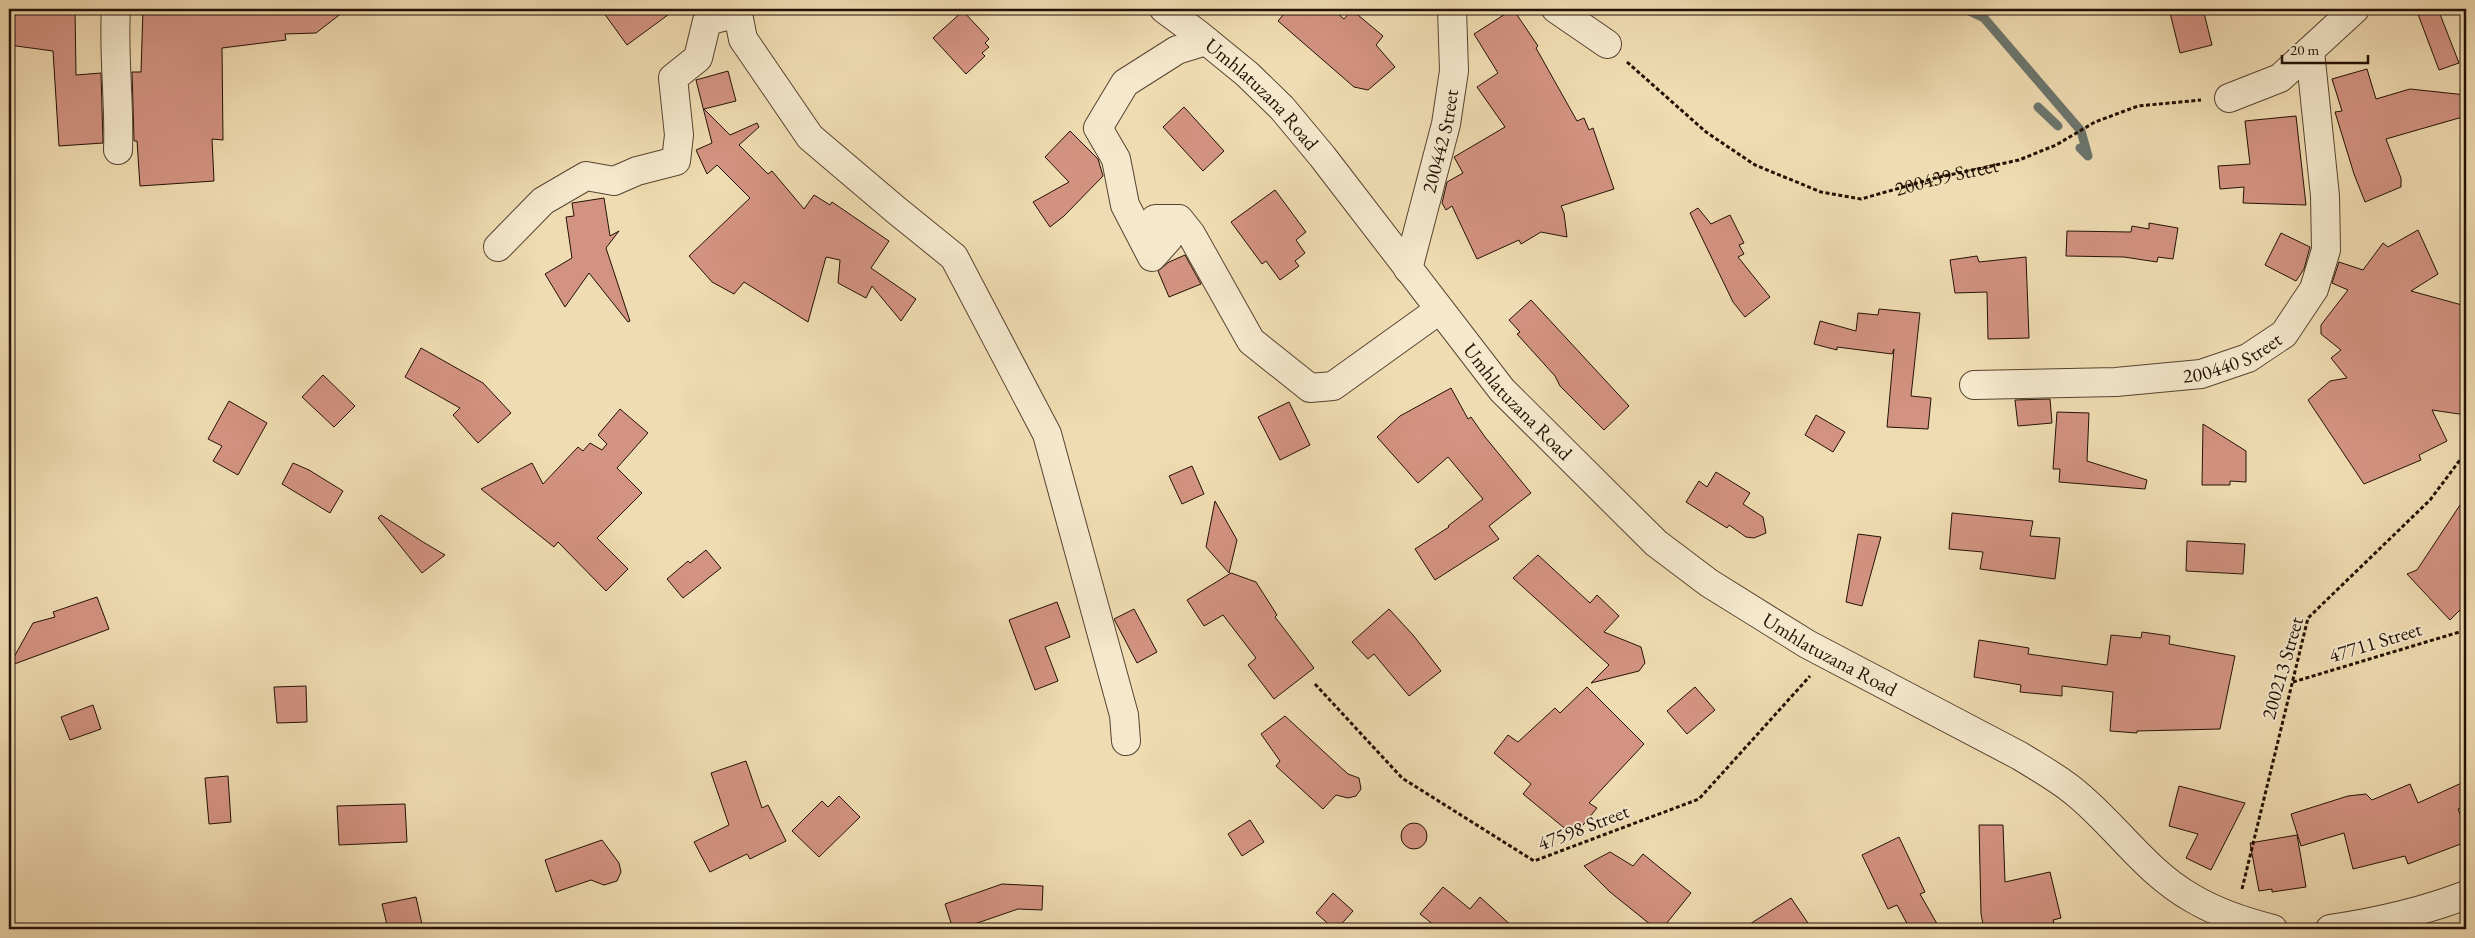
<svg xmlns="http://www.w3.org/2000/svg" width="2475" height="938" font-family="'EB Garamond',serif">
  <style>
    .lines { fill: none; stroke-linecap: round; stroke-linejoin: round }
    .stream { stroke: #6c766f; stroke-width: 9 }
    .building { fill: #d39382; stroke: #231105 }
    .minor-casing { stroke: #564430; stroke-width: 30 }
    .tertiary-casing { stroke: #564430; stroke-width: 30 }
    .path { stroke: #231105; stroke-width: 3; stroke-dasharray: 4 2.5; stroke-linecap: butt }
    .minor { stroke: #f5e8cd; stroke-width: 28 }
    .tertiary { stroke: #f5e8cd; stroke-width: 28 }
    .labels { text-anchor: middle; stroke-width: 4; stroke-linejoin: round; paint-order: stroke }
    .street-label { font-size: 20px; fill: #231105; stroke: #f5e8cd }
  </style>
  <rect width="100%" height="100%" fill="#f0dcb2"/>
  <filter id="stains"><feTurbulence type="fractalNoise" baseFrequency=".004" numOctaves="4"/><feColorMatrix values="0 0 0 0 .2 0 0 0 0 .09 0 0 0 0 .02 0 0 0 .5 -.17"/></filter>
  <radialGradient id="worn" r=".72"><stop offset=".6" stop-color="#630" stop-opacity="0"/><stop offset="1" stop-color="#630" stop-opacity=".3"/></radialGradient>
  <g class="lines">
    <g class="stream">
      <polyline points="1965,9 1984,18 2081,131 2088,156 2080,148"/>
      <polyline points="2038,107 2058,126"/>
    </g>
  </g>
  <g class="building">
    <polygon points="9,9 75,9 76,75 101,73 103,143 59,146 53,51 9,45"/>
    <polygon points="143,9 347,9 316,33 285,34 286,40 222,48 223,140 212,139 214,181 140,186 137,141 134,141 132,72 141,72"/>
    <polygon points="601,9 676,9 627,45"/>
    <polygon points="1288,9 1332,9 1344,19 1352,10 1383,36 1376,45 1395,67 1368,90 1354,87 1278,21"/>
    <polygon points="1513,9 1538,46 1536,48 1577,121 1584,118 1589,130 1593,128 1614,189 1561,206 1564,213 1567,237 1541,232 1521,244 1519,240 1477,259 1452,206 1446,210 1442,203 1447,182 1463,173 1454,157 1505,127 1477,87 1498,73 1474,34"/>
    <polygon points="2169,9 2203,9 2212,45 2180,53"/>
    <polygon points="2416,9 2438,9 2459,63 2439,70"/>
    <polygon points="963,11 989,39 985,43 989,47 982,53 985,56 966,74 933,38"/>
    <polygon points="2367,69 2376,99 2410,89 2466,95 2466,116 2386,139 2401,178 2401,187 2365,202 2354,174 2335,112 2342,111 2332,79"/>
    <polygon points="728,71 736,101 704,109 730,135 757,123 759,127 739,145 768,174 772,171 804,209 814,195 830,205 832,202 889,241 871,268 916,299 901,321 872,286 866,298 838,283 840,260 826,257 808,322 744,282 734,294 712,282 689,256 750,198 717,165 707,174 696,150 712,143 696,80"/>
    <polygon points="1184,107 1224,151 1203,171 1163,127"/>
    <polygon points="2296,116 2306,205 2243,203 2244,187 2220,189 2218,166 2250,164 2245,121"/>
    <polygon points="1070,131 1098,159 1103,176 1064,216 1050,227 1033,202 1069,182 1045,157"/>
    <polygon points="1275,190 1306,232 1296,240 1305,253 1295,261 1299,266 1280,280 1266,261 1262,264 1231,222"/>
    <polygon points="604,198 610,236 619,231 606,248 630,321 628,322 589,273 565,307 545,274 572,258 566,217 574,216 572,203"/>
    <polygon points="1698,208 1711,224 1730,215 1744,243 1739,245 1744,254 1738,257 1770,297 1745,317 1733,302 1690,213"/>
    <polygon points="2149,223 2178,228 2173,259 2158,257 2157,262 2124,257 2066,256 2067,231 2131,232 2132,226 2149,229"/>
    <polygon points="2418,230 2438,274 2411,291 2462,305 2461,311 2466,312 2466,415 2432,410 2447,441 2419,455 2421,460 2364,484 2308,400 2330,381 2347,378 2331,358 2341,350 2321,334 2321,325 2348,290 2332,283 2339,262 2363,270 2383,243 2388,247"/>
    <polygon points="2281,233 2310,247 2304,269 2296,281 2265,265"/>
    <polygon points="1185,255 1201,284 1169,297 1158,271 1169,262"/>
    <polygon points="1977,256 1979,262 2026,257 2029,338 1988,339 1987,292 1955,293 1950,260"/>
    <polygon points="1531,300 1629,406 1604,430 1560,386 1555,376 1517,334 1520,332 1509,320"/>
    <polygon points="1879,309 1920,313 1911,396 1931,398 1928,429 1887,427 1894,349 1892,354 1837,347 1837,350 1814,344 1820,321 1856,331 1858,313 1878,315"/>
    <polygon points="421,348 483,383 511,413 478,443 453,415 460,408 405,377"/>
    <polygon points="323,375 355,406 334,427 302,397"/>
    <polygon points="1451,388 1468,419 1471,417 1485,437 1531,493 1489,526 1499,539 1435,580 1415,549 1449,527 1448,526 1483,499 1448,457 1418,483 1377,437 1400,416"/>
    <polygon points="2050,399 2052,423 2018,426 2015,400"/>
    <polygon points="229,401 267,423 238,475 213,461 222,446 208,439"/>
    <polygon points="1289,402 1310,445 1280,460 1258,417"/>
    <polygon points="620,409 648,433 617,468 642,493 597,538 628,569 606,591 558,542 554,547 481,489 532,463 543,484 578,447 583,451 590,443 602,450 607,444 598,435"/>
    <polygon points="2057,412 2089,413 2087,461 2147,480 2145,489 2059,482 2060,469 2053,469"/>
    <polygon points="1816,415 1845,432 1833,452 1805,435"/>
    <polygon points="2203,424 2246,451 2246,482 2230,481 2230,485 2202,485"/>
    <polygon points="293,463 309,470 343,491 330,513 282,484"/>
    <polygon points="1192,466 1204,494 1182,504 1169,476"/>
    <polygon points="1716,472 1750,493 1743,504 1763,517 1766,533 1754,538 1746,537 1729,525 1727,528 1686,502 1699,481 1707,487"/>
    <polygon points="2466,496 2466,604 2450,620 2407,574 2417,570"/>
    <polygon points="1215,501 1237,540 1229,573 1206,547"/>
    <polygon points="1952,513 2033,521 2030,536 2060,538 2055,579 1980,569 1983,552 1949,549"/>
    <polygon points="381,515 423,542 445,555 422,573 378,518"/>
    <polygon points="1858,534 1881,537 1862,606 1846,602"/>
    <polygon points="2187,541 2245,544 2243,574 2186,571"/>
    <polygon points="706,550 721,568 683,598 667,579 688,561 690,563"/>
    <polygon points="1538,555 1590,603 1597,595 1619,616 1604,632 1641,647 1645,663 1639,671 1591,683 1609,665 1513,578"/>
    <polygon points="1231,573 1256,582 1277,615 1275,617 1314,668 1274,699 1248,665 1256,658 1223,615 1204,626 1187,600"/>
    <polygon points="97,597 109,629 9,666 33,623 55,617 53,612"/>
    <polygon points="1057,602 1070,637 1045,647 1058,681 1035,690 1009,620"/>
    <polygon points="1134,609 1157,652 1137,663 1114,619"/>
    <polygon points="1389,609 1413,635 1441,671 1409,696 1374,654 1368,659 1352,642"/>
    <polygon points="2142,632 2170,636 2169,644 2235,656 2220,729 2137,731 2137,733 2110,731 2113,692 2062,686 2062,696 2020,692 2021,685 1974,677 1979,640 2029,648 2028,654 2107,665 2111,635 2141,638"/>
    <polygon points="306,686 307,722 277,723 274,687"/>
    <polygon points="1587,687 1644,744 1589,803 1597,808 1574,836 1523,794 1531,784 1494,753 1508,735 1518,742 1555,708 1560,713"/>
    <polygon points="1695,687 1715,710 1687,734 1667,711"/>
    <polygon points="93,705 101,729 70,740 61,717"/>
    <polygon points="1285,716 1348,774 1359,778 1361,789 1356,796 1348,798 1336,795 1323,809 1276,766 1280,761 1261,734"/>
    <polygon points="746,761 762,808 768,805 786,841 750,859 747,854 710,872 694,842 729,825 711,773"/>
    <polygon points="228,776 231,822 209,824 205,778"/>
    <polygon points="2466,781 2466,805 2458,809 2466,827 2466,842 2408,864 2405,856 2353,869 2344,833 2301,846 2291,814 2348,796 2366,794 2372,800 2410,784 2418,803"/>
    <polygon points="2179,786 2245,803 2211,870 2186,858 2198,834 2169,826"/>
    <polygon points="839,796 860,817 819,857 792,831 822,801 828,807"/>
    <polygon points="405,804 407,842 339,845 337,806"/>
    <polygon points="1250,820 1264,842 1242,856 1228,834"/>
    <circle cx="1414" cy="836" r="13"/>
    <polygon points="1979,825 2003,825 2005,882 2050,872 2061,918 2053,920 2054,923 2029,929 1984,929 1981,914"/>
    <polygon points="2297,835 2306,887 2272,892 2272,889 2259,891 2250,843"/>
    <polygon points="1899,837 1925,892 1920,894 1940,929 1910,929 1897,905 1888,909 1862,855"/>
    <polygon points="602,840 619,863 621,872 617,881 604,885 591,880 556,892 545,860"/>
    <polygon points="1610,852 1633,866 1643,854 1691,893 1662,929 1656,929 1610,892 1584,866"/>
    <polygon points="1002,884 1043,886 1042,910 1018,909 960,929 953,929 945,904"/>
    <polygon points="1443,887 1470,909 1480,897 1515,929 1439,929 1420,914"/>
    <polygon points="1333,893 1353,911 1337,929 1334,929 1316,913"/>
    <polygon points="416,897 423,929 388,929 382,904"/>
    <polygon points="1791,898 1812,929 1742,929"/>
  </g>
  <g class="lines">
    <g class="minor-casing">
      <g id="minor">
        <path d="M116,9c-3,47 4,94 2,141"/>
        <polyline points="737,9 743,39 810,137 896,210 954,257 1047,434 1124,715 1126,741"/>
        <polyline points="1556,9 1607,44"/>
        <polyline points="1206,41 1177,50 1125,83 1098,128 1116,159 1125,205 1152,257 1169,238 1155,219 1179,219 1191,234 1251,341 1310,388 1333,386 1439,310"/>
        <polyline points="2229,98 2280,78 2355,9"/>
        <polyline points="498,247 543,201 586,176 614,181 637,171 676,161 679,135 673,78 698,58 707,21 738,13"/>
        <path id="s2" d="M1408,269l38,-145 8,-53 -2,-62"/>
        <path id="s3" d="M1974,385l142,-3 85,-8 47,-16 36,-24 30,-45 12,-39 -1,-54 -15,-145"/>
      </g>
    </g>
    <g class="tertiary-casing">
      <g id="tertiary">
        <path id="s4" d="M1164,9l34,25 49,40 35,34 40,48 180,234 154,153 53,40 98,61 213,112c19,12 40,23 57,38 40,33 68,77 115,104 25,15 53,24 81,31"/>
        <path d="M2330,929c47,-7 92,-17 136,-34"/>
      </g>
    </g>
    <g class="path">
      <path id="s1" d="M1627,62l79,70 49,33 66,27 40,7 74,-21 84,-18 37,-15 39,-23 43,-16 63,-6"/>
      <polyline points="2293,682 2466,630"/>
      <polyline points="1315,684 1402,778 1534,861 1699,799 1810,676"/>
      <polyline points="2242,889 2308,618 2430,500 2466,452"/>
    </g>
    <use href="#minor" class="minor"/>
    <use href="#tertiary" class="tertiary"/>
  </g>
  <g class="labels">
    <g class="street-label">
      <text dy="7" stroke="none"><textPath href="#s4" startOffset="130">Umhlatuzana Road</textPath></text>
      <text dy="7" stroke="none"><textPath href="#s2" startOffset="132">200442 Street</textPath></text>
      <text dy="7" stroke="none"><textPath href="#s1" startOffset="365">200439 Street</textPath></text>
      <text dy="7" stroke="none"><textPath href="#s3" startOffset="262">200440 Street</textPath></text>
      <text dy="7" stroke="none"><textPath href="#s4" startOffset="531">Umhlatuzana Road</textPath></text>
      <text transform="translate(2375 642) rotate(-17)" y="7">47711 Street</text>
      <text dy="7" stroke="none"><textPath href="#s4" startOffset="936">Umhlatuzana Road</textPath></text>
      <text transform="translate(2282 668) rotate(-74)" y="7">200213 Street</text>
      <text transform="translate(1583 827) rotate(-21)" y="7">47598 Street</text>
    </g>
  </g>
  <rect width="2475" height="938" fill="none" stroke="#f0dcb2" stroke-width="30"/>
  <rect x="10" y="10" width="2455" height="918" fill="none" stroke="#231105" stroke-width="2.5"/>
  <rect x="15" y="15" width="2445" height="908" fill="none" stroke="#231105"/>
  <path d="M2282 55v8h86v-8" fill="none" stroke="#231105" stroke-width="2.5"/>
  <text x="2290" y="55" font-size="15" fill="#231105" stroke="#f5e8cd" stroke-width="4" paint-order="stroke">20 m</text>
  <rect width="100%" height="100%" filter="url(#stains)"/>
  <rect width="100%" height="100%" fill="url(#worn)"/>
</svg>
